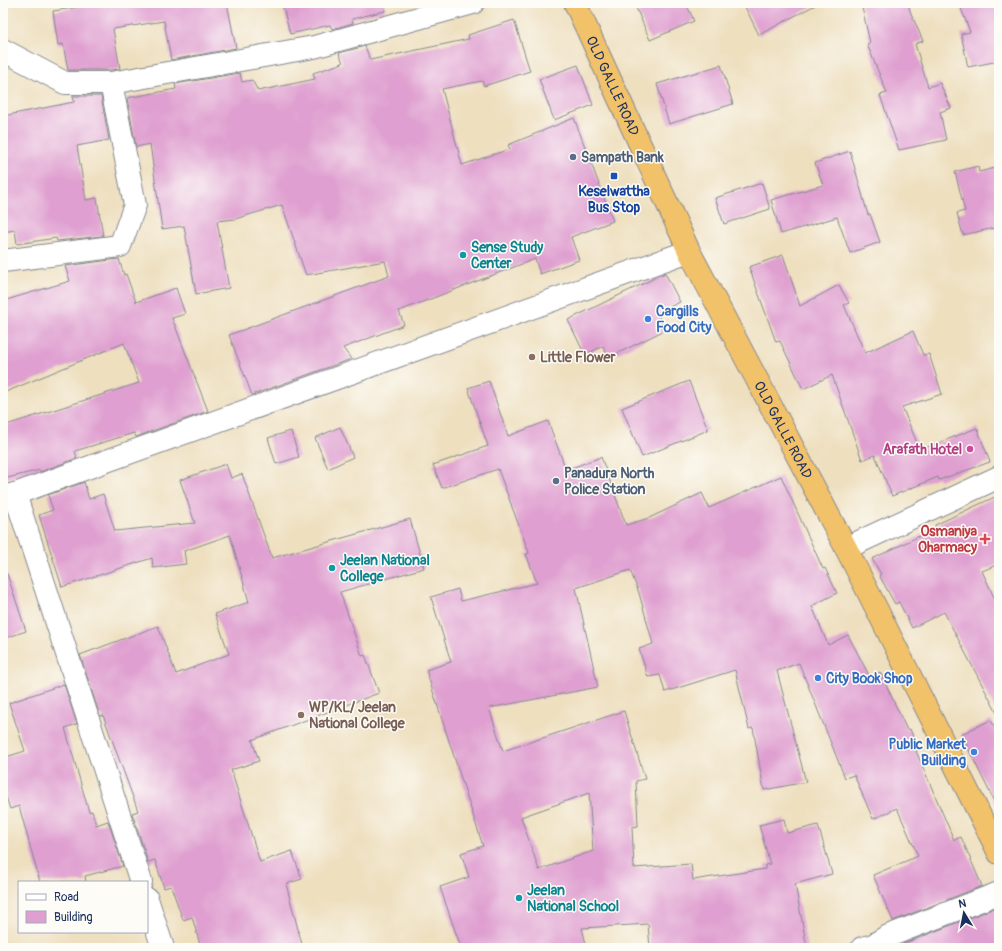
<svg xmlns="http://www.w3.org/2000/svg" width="1002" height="951" font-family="Pangolin,sans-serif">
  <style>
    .building { fill: #df9fd0; fill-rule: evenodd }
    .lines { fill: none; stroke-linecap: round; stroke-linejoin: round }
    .minor-casing { stroke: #84878e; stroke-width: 24 }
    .highway-casing { stroke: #84878e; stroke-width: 24 }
    .minor { stroke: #fff; stroke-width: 22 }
    .highway { stroke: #f2c26a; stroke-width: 22 }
    .service-dot { fill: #5c6f8a; stroke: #fdfcf7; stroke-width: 1.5 }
    .transit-dot { fill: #1a4fb4; stroke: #fdfcf7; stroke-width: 1.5 }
    .culture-dot { fill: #0f9aa8; stroke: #fdfcf7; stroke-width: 1.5 }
    .shop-dot { fill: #3f7fe0; stroke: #fdfcf7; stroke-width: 1.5 }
    .education-dot { fill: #8d6e63; stroke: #fdfcf7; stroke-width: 1.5 }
    .hotel-dot { fill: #d1479c; stroke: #fdfcf7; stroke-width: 1.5 }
    .health-dot { fill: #e0444e; stroke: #fdfcf7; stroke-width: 1.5 }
    .labels { text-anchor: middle; stroke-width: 3; stroke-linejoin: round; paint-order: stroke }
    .street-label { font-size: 14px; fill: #1b2f5e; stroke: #fdfcf7 }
    .service-label { font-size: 14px; font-weight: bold; fill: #4e5e75; stroke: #fdfcf7; text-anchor: start }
    .transit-label { font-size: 14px; font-weight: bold; fill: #164399; stroke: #fdfcf7 }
    .culture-label { font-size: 14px; font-weight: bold; fill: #0d838f; stroke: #fdfcf7; text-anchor: start }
    .shop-label { font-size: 14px; font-weight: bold; fill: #366cbe; stroke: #fdfcf7; text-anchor: start }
    .education-label { font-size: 14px; font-weight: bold; fill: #785e54; stroke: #fdfcf7; text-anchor: start }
    .hotel-label { font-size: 14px; font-weight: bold; fill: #b23c85; stroke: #fdfcf7; text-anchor: end }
    .health-label { font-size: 14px; font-weight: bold; fill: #be3a42; stroke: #fdfcf7; text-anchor: end }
  </style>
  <rect width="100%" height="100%" fill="#fdfcf7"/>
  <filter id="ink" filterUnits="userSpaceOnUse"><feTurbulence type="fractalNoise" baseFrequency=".025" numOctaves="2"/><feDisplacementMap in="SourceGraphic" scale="8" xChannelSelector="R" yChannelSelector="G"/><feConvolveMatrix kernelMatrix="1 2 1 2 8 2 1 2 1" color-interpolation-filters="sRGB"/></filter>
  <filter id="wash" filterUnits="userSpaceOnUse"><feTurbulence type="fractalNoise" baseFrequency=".012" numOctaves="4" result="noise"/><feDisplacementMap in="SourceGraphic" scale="16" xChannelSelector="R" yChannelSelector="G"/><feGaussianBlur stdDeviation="0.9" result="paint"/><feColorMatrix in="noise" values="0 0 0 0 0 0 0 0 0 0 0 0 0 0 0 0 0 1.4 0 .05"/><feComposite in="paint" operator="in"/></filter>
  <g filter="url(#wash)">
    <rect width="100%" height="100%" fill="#eedfbf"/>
    <g id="blocks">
      <g class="building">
        <polygon points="106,3 227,3 236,48 171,60 164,21 113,29 120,69 110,70 68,70 63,44 58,45 53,11"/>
        <polygon points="282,3 384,3 385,11 352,19 353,23 332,29 330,25 290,34"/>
        <polygon points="634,3 686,3 694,21 650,40"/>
        <polygon points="743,3 819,3 759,35"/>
        <polygon points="861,3 908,3 910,11 923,41 915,44 928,87 940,83 951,108 940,112 946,140 899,150 880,95 887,93 867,44 870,43"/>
        <polygon points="959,3 999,3 999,61 968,67 961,34 970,32"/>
        <polygon points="514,20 530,71 484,86 482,81 442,89 462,165 510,149 508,145 574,118 613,221 571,237 579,260 540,274 535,259 399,311 404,325 343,348 351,359 252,395 229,335 389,276 385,261 306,275 282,205 235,219 217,221 229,288 196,294 184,226 162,229 150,144 136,147 127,98 176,89 175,84 240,73 242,82 252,80 258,91 315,79 313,73 343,63 339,53 365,46 370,60 469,39 468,35"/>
        <polygon points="578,65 593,105 554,120 539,79"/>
        <polygon points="721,65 733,104 669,124 657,84"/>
        <polygon points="73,96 101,96 109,140 77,146 86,200 97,198 103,236 57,241 56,238 17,244 15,230 3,232 3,116 74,102"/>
        <polygon points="850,151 868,215 870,214 880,242 850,253 837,217 781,234 771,200 823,185 815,163"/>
        <polygon points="978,166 979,172 999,167 999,227 963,235 957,213 965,211 955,172"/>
        <polygon points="762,183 770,209 724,224 715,198"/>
        <polygon points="783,255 800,306 839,285 849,303 844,305 865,353 913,331 923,355 929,354 942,394 902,407 920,450 977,428 990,462 939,480 938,477 892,496 875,455 862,460 832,375 803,389 780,341 776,342 749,267"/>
        <polygon points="119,259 124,275 126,274 136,302 176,288 185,314 172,318 208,411 136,437 134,433 75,451 77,458 40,472 40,470 3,479 3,426 139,383 124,343 3,393 3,301 70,281 65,266"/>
        <polygon points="665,273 680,302 657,313 665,330 608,358 603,346 585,355 568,320"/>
        <path d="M489,381l19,55 40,-15 18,49 35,-13 25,68 23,-7 53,-25 7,15 72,-32 42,93 2,-1 12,25 -25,13 16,39 20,-10 22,42 10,-5 27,58 3,-1 8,21 -2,1 38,89 7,-3 21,49 -89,35 -20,-46 45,-19 -21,-48 -24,11 -19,-44 -9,3 -46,-115 -22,8 29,111 -42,8 -11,-62 -4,1 -14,-59 -70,22 -5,-17 -12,2 -9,-28 14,-5 -14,-51 -9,-23 -54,18 22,99 -109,21 14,43 121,-40 21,68 -9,2 2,45 -6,1 2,41 57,-4 2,16 72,-11v-4l5,-1 -11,-39 25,-6 3,14 31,-8 14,49 -37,10 12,64h-157l-2,-24 -66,4 5,20h-126l-21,-61 29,-10 -8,-24 22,-7 -57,-176 25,-8 -20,-65 27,-8 3,12 76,-18 -11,-29 3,-1 -31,-84 -56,19 -9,-23 55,-19 -20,-58zM589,793l4,58 -54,19 -18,-53z"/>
        <polygon points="689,381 708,430 642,457 622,408"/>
        <polygon points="340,427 353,457 328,469 315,438"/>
        <polygon points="291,431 299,457 276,464 268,438"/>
        <polygon points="226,464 231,478 242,474 272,558 410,519 424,568 340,592 362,656 365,655 379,693 252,740 259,761 231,770 260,862 292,851 302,879 286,884 303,948 201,948 192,917 183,920 171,886 164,888 155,860 148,862 147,859 132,813 138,811 103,715 100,716 80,655 158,626 176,674 229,654 215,614 249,602 230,535 184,551 186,564 153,568 152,558 62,587 39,515 53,510 48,495 84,482 89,499 103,494 115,531 195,523 180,480"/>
        <polygon points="999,495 999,564 982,571 999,608 999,717 944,612 912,628 899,602 895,604 879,575 881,574 872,559 936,528 935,525"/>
        <polygon points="3,574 7,574 26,631 3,639"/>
        <polygon points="64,684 77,724 65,728 89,812 92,811 96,825 108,821 123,866 85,876 86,882 40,882 19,806 10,809 3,787 3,758 25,751 9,703"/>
        <polygon points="991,720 999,736 999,811 961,734"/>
        <polygon points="997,907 999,913 999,948 905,948 903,944"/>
      </g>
    </g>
  </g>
  <g filter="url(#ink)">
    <use href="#blocks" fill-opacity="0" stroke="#84878e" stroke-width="1"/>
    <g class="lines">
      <g class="minor-casing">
        <g id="minor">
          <polyline points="3,50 65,83 111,83 314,47 473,3"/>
          <polyline points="3,261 120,246 135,205 111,83"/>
          <polyline points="15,494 141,882"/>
          <polyline points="3,497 15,494 689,251"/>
          <polyline points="846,548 999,477"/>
          <polyline points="147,899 163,948"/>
          <polyline points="862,948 873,945 886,937 999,893"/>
        </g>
      </g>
      <g class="highway-casing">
        <g id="highway">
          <path id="s1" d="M575,3l114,248 157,297 153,305"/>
        </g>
      </g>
      <use href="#minor" class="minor"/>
      <use href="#highway" class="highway"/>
    </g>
  </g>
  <g class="service-dot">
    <circle cx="573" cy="157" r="4"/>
    <circle cx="556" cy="481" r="4"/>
  </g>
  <rect class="transit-dot" x="610" y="172" width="8" height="8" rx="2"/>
  <g class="culture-dot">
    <circle cx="463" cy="255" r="4"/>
    <circle cx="332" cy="568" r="4"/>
    <circle cx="519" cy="898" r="4"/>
  </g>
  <g class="shop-dot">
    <circle cx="648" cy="319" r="4"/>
    <circle cx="818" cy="678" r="4"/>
    <circle cx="974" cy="752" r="4"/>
  </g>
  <g class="education-dot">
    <circle cx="532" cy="357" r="4"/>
    <circle cx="301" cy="715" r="4"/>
  </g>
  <circle class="hotel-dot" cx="970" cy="449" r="4"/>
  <path class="health-dot" d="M983 533h4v4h4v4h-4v4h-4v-4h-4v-4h4z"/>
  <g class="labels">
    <g class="street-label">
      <text dy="5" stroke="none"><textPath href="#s1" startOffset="91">OLD GALLE ROAD</textPath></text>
      <text dy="5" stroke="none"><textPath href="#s1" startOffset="475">OLD GALLE ROAD</textPath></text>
    </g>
    <g class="service-label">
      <text x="581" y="162">Sampath Bank</text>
      <text x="564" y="478">Panadura North<tspan x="564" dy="16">Police Station</tspan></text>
    </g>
    <g class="transit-label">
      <text x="614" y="196">Keselwattha<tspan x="614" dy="16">Bus Stop</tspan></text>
    </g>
    <g class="culture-label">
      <text x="471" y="252">Sense Study<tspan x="471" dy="16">Center</tspan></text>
      <text x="340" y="565">Jeelan National<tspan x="340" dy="16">College</tspan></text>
      <text x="527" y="895">Jeelan<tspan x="527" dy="16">National School</tspan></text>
    </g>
    <g class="shop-label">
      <text x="656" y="316">Cargills<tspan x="656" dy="16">Food City</tspan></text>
      <text x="826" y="683">City Book Shop</text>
      <text x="966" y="749" text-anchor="end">Public Market<tspan x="966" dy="16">Building</tspan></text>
    </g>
    <g class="education-label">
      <text x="540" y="362">Little Flower</text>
      <text x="309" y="712">WP/KL/ Jeelan<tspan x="309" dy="16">National College</tspan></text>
    </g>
    <g class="hotel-label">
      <text x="962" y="454">Arafath Hotel</text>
    </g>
    <g class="health-label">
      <text x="977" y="536">Osmaniya<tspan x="977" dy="16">Oharmacy</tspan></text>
    </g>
  </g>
  <rect width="1002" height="951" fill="none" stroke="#fdfcf7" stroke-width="16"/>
  <rect x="18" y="881" width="130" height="52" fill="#fdfcf7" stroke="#a3aaba"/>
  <rect x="26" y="894" width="20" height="6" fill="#ffffff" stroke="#a3aaba"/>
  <text x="54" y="901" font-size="12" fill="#1b2f5e">Road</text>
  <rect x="26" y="911" width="20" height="12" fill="#df9fd0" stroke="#a3aaba"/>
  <text x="54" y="921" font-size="12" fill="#1b2f5e">Building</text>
  <g transform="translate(964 913) rotate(350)" stroke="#fdfcf7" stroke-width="3" paint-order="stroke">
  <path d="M0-3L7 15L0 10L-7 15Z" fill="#1b2f5e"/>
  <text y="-6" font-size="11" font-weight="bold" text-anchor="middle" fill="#1b2f5e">N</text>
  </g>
</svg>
